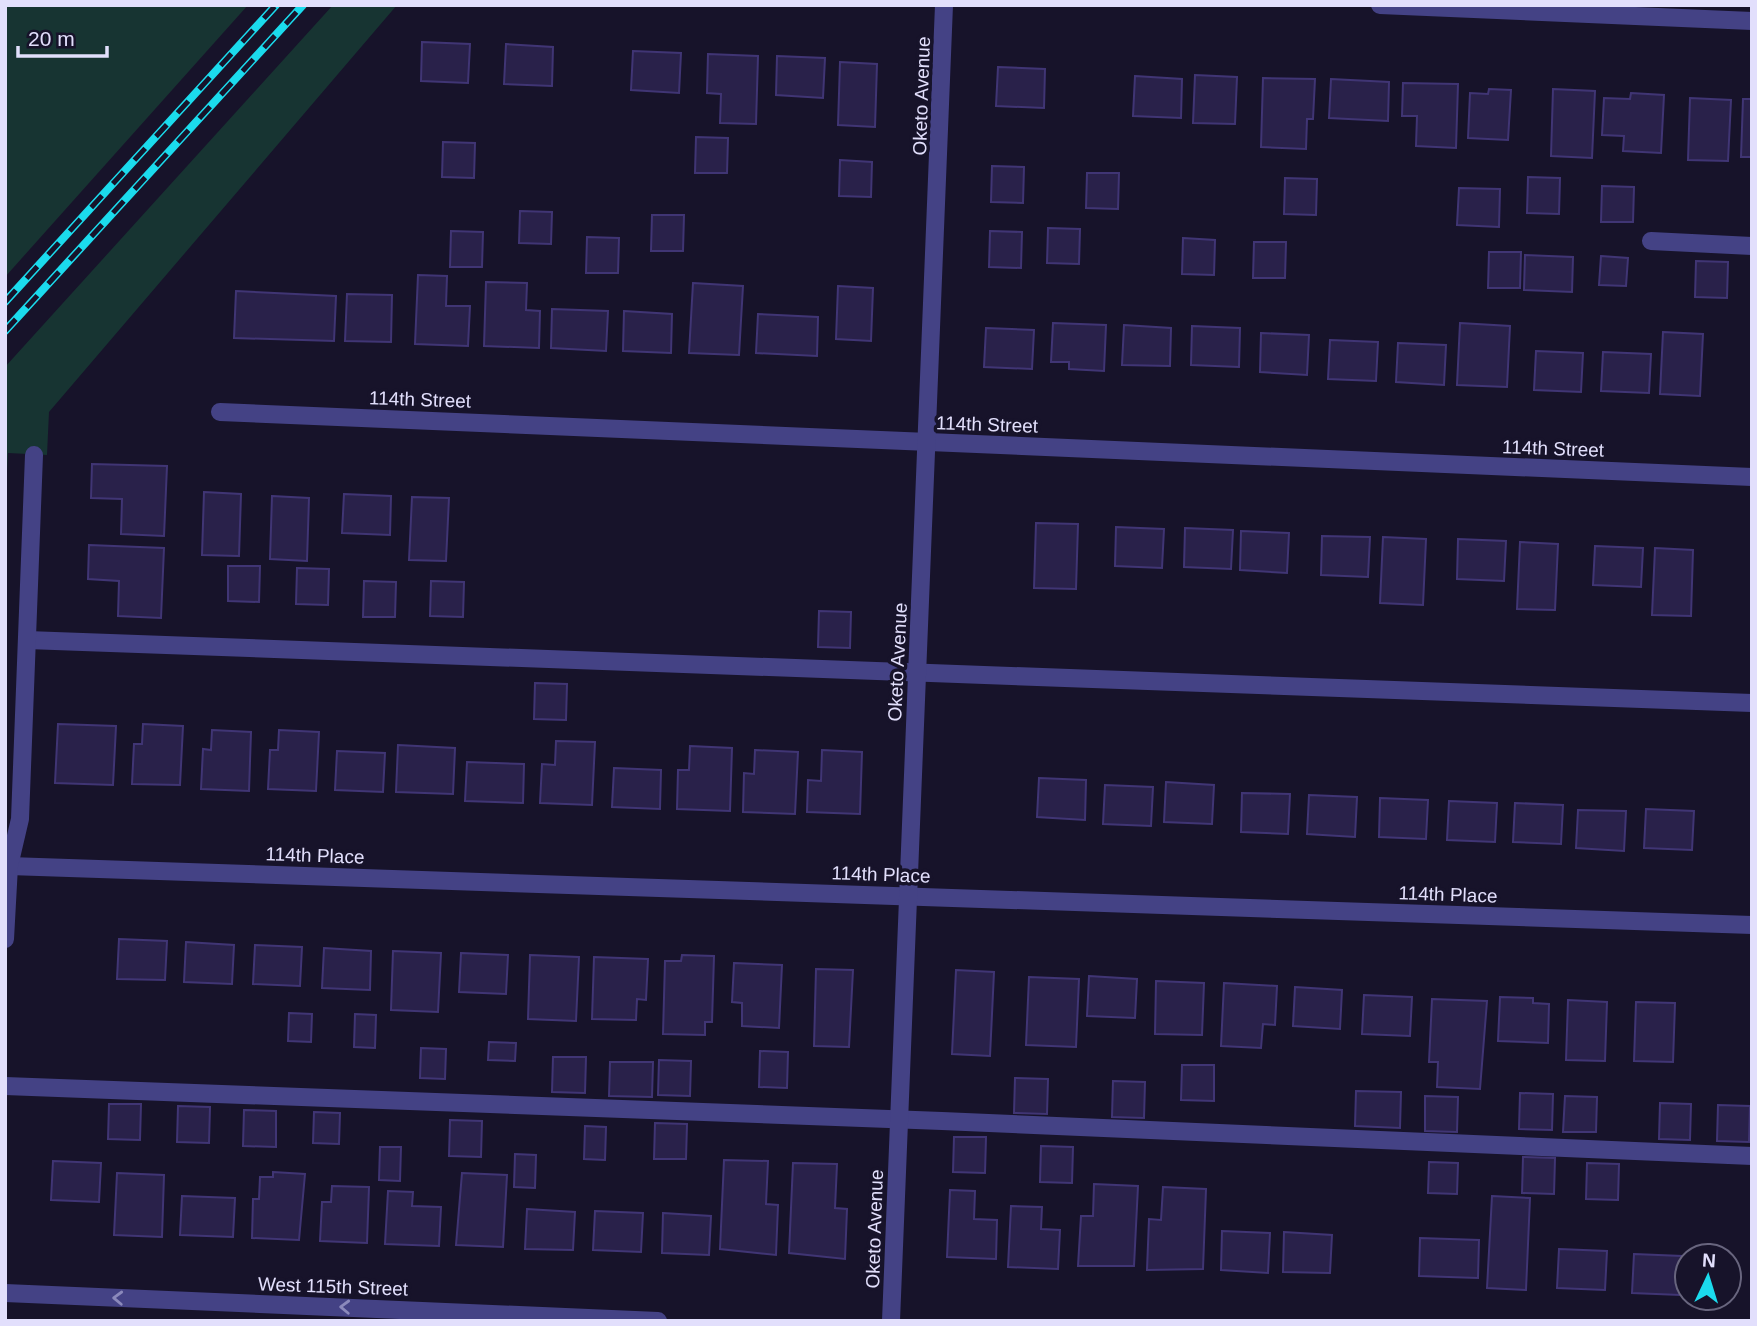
<svg xmlns="http://www.w3.org/2000/svg" width="1757" height="1326" font-family="Arial,sans-serif">
  <style>
    .green { fill: #173432 }
    .building { fill: #29214a; stroke: #403574; stroke-width: 2 }
    .lines { fill: none; stroke-linecap: round; stroke-linejoin: round }
    .minor { stroke: #444285; stroke-width: 18 }
    .rail-casing { stroke: #1bdbed; stroke-width: 8 }
    .rail { stroke: #17132a; stroke-width: 5; stroke-dasharray: 16; stroke-linecap: butt }
    .oneway { stroke: #8b89bb }
    .labels { text-anchor: middle; stroke-width: 7; stroke-linejoin: round; paint-order: stroke }
    .street-label { font-size: 19px; fill: #e2dffc; stroke: #17132a }
  </style>
  <rect width="100%" height="100%" fill="#17132a"/>
  <g class="green">
    <polygon points="5,5 248,5 5,277"/>
    <polygon points="333,5 397,5 49,412 47,455 8,453 5,509 5,367"/>
  </g>
  <g class="building">
    <polygon points="422,42 470,44 468,83 421,81"/>
    <polygon points="506,44 553,47 552,86 504,84"/>
    <polygon points="633,51 681,53 679,93 631,90"/>
    <polygon points="708,54 758,56 756,124 720,123 721,94 707,93"/>
    <polygon points="777,56 825,58 823,98 776,95"/>
    <polygon points="840,62 877,64 875,127 838,125"/>
    <polygon points="998,67 1045,69 1044,108 996,106"/>
    <polygon points="1195,75 1237,77 1235,124 1193,123"/>
    <polygon points="1135,76 1182,79 1181,118 1133,116"/>
    <polygon points="1263,78 1315,79 1313,119 1307,119 1306,149 1261,147"/>
    <polygon points="1331,79 1389,82 1388,121 1329,118"/>
    <polygon points="1403,83 1458,84 1456,148 1416,146 1417,116 1402,116"/>
    <polygon points="1489,89 1511,90 1508,140 1468,138 1470,93 1488,94"/>
    <polygon points="1553,89 1595,91 1592,158 1551,156"/>
    <polygon points="1631,93 1664,95 1661,153 1623,151 1624,136 1602,135 1604,98 1630,99"/>
    <polygon points="1690,98 1731,100 1728,161 1688,160"/>
    <polygon points="1743,99 1752,99 1752,157 1741,157"/>
    <polygon points="696,137 728,138 727,173 695,173"/>
    <polygon points="443,142 475,143 474,178 442,177"/>
    <polygon points="840,160 872,162 871,197 839,196"/>
    <polygon points="992,166 1024,167 1023,203 991,202"/>
    <polygon points="1087,173 1119,173 1118,209 1086,208"/>
    <polygon points="1528,177 1560,178 1559,214 1527,213"/>
    <polygon points="1285,178 1317,179 1316,215 1284,214"/>
    <polygon points="1602,186 1634,187 1633,222 1601,222"/>
    <polygon points="1459,188 1500,189 1499,227 1457,225"/>
    <polygon points="520,211 552,212 551,244 519,243"/>
    <polygon points="652,215 684,215 683,251 651,251"/>
    <polygon points="1048,228 1080,229 1079,264 1047,263"/>
    <polygon points="451,231 483,232 482,267 450,267"/>
    <polygon points="990,231 1022,232 1021,268 989,267"/>
    <polygon points="587,237 619,238 618,273 586,273"/>
    <polygon points="1183,238 1215,240 1214,275 1182,274"/>
    <polygon points="1254,242 1286,242 1285,278 1253,278"/>
    <polygon points="1489,252 1521,252 1520,288 1488,288"/>
    <polygon points="1525,255 1573,257 1572,292 1524,290"/>
    <polygon points="1601,256 1628,258 1626,286 1599,285"/>
    <polygon points="1696,261 1728,262 1727,298 1695,297"/>
    <polygon points="418,275 447,276 446,306 470,306 468,346 415,344"/>
    <polygon points="486,282 527,283 526,310 540,311 539,348 484,346"/>
    <polygon points="693,283 743,286 739,355 689,353"/>
    <polygon points="838,286 873,288 871,341 836,339"/>
    <polygon points="236,291 336,296 334,341 234,338"/>
    <polygon points="347,294 392,295 391,342 345,341"/>
    <polygon points="552,309 608,311 606,351 551,348"/>
    <polygon points="624,311 672,314 671,353 623,351"/>
    <polygon points="758,314 818,317 817,356 756,353"/>
    <polygon points="1053,323 1106,325 1104,371 1069,369 1069,362 1051,362"/>
    <polygon points="1460,323 1510,326 1507,387 1457,385"/>
    <polygon points="1124,325 1171,328 1170,366 1122,365"/>
    <polygon points="1192,326 1240,328 1239,367 1191,365"/>
    <polygon points="986,328 1034,330 1032,369 984,367"/>
    <polygon points="1663,332 1703,334 1700,396 1660,394"/>
    <polygon points="1261,333 1309,335 1307,375 1260,372"/>
    <polygon points="1330,340 1378,342 1376,381 1328,379"/>
    <polygon points="1398,343 1446,345 1444,385 1396,382"/>
    <polygon points="1536,351 1583,353 1581,392 1534,390"/>
    <polygon points="1603,352 1651,354 1649,393 1601,391"/>
    <polygon points="92,464 167,466 164,536 121,534 122,499 91,498"/>
    <polygon points="204,492 241,494 239,556 202,555"/>
    <polygon points="344,494 391,496 390,535 342,533"/>
    <polygon points="272,496 309,498 307,561 270,559"/>
    <polygon points="412,497 449,498 446,561 409,560"/>
    <polygon points="1036,523 1078,524 1076,589 1034,588"/>
    <polygon points="1116,527 1164,529 1162,568 1115,566"/>
    <polygon points="1185,528 1233,530 1231,569 1184,567"/>
    <polygon points="1241,531 1289,533 1287,573 1240,570"/>
    <polygon points="1322,536 1370,537 1368,577 1321,575"/>
    <polygon points="1383,537 1426,539 1423,605 1380,603"/>
    <polygon points="1458,539 1506,541 1504,581 1457,579"/>
    <polygon points="1520,542 1558,544 1555,610 1517,609"/>
    <polygon points="89,545 164,548 161,618 118,616 119,581 88,579"/>
    <polygon points="1595,546 1643,548 1641,587 1593,585"/>
    <polygon points="1655,548 1693,550 1691,616 1652,615"/>
    <polygon points="228,566 260,566 259,602 228,601"/>
    <polygon points="297,568 329,569 328,605 296,604"/>
    <polygon points="364,581 396,582 395,617 363,617"/>
    <polygon points="431,581 464,582 463,617 430,616"/>
    <polygon points="819,611 851,612 850,648 818,647"/>
    <polygon points="535,683 567,684 566,720 534,719"/>
    <polygon points="58,724 116,726 113,785 55,783"/>
    <polygon points="143,724 183,726 180,785 132,784 134,744 142,744"/>
    <polygon points="212,730 251,732 249,791 201,789 203,749 211,750"/>
    <polygon points="279,730 319,732 316,791 268,789 270,750 278,750"/>
    <polygon points="556,741 595,742 592,805 540,803 542,764 555,765"/>
    <polygon points="398,745 455,748 453,794 396,792"/>
    <polygon points="690,746 732,748 730,811 677,809 678,770 689,770"/>
    <polygon points="755,750 798,752 795,814 743,812 744,773 754,774"/>
    <polygon points="822,750 862,752 860,814 807,812 808,780 821,781"/>
    <polygon points="337,751 385,753 383,792 335,790"/>
    <polygon points="467,762 524,764 523,803 465,801"/>
    <polygon points="614,768 661,770 660,809 612,807"/>
    <polygon points="1039,778 1086,780 1085,820 1037,817"/>
    <polygon points="1166,782 1214,785 1212,824 1164,822"/>
    <polygon points="1105,785 1153,787 1151,826 1103,824"/>
    <polygon points="1242,793 1290,794 1288,834 1241,832"/>
    <polygon points="1309,795 1357,797 1355,837 1307,834"/>
    <polygon points="1380,798 1428,800 1426,839 1379,837"/>
    <polygon points="1449,801 1497,803 1495,842 1447,840"/>
    <polygon points="1515,803 1563,805 1561,844 1513,842"/>
    <polygon points="1646,809 1694,811 1692,850 1644,848"/>
    <polygon points="1578,810 1626,811 1624,851 1576,848"/>
    <polygon points="119,939 167,941 165,980 117,979"/>
    <polygon points="186,942 234,945 232,984 184,982"/>
    <polygon points="255,945 302,947 300,986 253,984"/>
    <polygon points="324,948 371,951 370,990 322,988"/>
    <polygon points="393,951 441,953 438,1012 391,1010"/>
    <polygon points="461,953 508,955 506,994 459,992"/>
    <polygon points="530,955 579,957 576,1021 528,1019"/>
    <polygon points="682,955 714,956 712,1022 705,1022 705,1035 663,1034 665,961 681,961"/>
    <polygon points="594,957 648,959 646,1000 637,999 636,1020 592,1019"/>
    <polygon points="734,963 782,965 779,1028 742,1026 742,1003 732,1002"/>
    <polygon points="816,969 853,970 849,1047 814,1046"/>
    <polygon points="956,970 994,972 990,1056 952,1054"/>
    <polygon points="1089,976 1137,979 1135,1018 1087,1016"/>
    <polygon points="1029,977 1079,979 1076,1047 1026,1045"/>
    <polygon points="1156,981 1204,983 1202,1035 1155,1034"/>
    <polygon points="1224,983 1277,986 1275,1025 1263,1024 1261,1048 1221,1046"/>
    <polygon points="1295,987 1342,990 1340,1029 1293,1026"/>
    <polygon points="1364,995 1412,997 1410,1036 1362,1034"/>
    <polygon points="1500,997 1533,998 1533,1003 1549,1004 1548,1043 1498,1041"/>
    <polygon points="1432,999 1487,1001 1480,1089 1437,1087 1438,1062 1429,1062"/>
    <polygon points="1568,1000 1607,1002 1605,1061 1566,1060"/>
    <polygon points="1636,1002 1675,1003 1673,1062 1634,1061"/>
    <polygon points="289,1013 312,1014 311,1042 288,1041"/>
    <polygon points="355,1014 376,1015 375,1048 354,1047"/>
    <polygon points="489,1042 516,1043 515,1061 488,1060"/>
    <polygon points="421,1048 446,1049 445,1079 420,1078"/>
    <polygon points="760,1051 788,1052 787,1088 759,1087"/>
    <polygon points="553,1057 586,1057 585,1093 552,1092"/>
    <polygon points="659,1060 691,1061 690,1096 658,1095"/>
    <polygon points="610,1062 653,1062 652,1097 609,1096"/>
    <polygon points="1182,1065 1214,1065 1214,1101 1181,1100"/>
    <polygon points="1015,1078 1048,1079 1047,1114 1014,1113"/>
    <polygon points="1113,1081 1145,1082 1144,1118 1112,1117"/>
    <polygon points="1356,1091 1401,1092 1400,1128 1355,1126"/>
    <polygon points="1520,1093 1553,1094 1552,1130 1519,1129"/>
    <polygon points="1425,1096 1458,1097 1457,1132 1425,1131"/>
    <polygon points="1565,1096 1597,1097 1596,1132 1563,1132"/>
    <polygon points="1660,1103 1691,1104 1690,1140 1659,1139"/>
    <polygon points="109,1104 141,1104 140,1140 108,1139"/>
    <polygon points="1718,1105 1750,1106 1749,1142 1717,1141"/>
    <polygon points="178,1106 210,1107 209,1143 177,1142"/>
    <polygon points="244,1110 276,1111 276,1147 243,1146"/>
    <polygon points="314,1112 340,1113 339,1144 313,1143"/>
    <polygon points="450,1120 482,1121 481,1157 449,1156"/>
    <polygon points="655,1123 687,1124 686,1159 654,1159"/>
    <polygon points="585,1126 606,1127 605,1160 584,1159"/>
    <polygon points="954,1137 986,1137 985,1173 953,1172"/>
    <polygon points="1041,1146 1073,1147 1072,1183 1040,1182"/>
    <polygon points="380,1147 401,1147 400,1181 379,1180"/>
    <polygon points="515,1154 536,1155 535,1188 514,1187"/>
    <polygon points="1523,1157 1555,1158 1554,1194 1522,1193"/>
    <polygon points="724,1160 768,1161 766,1204 778,1205 776,1255 720,1249"/>
    <polygon points="53,1161 101,1163 99,1202 51,1200"/>
    <polygon points="1429,1162 1458,1163 1457,1194 1428,1193"/>
    <polygon points="793,1163 837,1164 835,1208 847,1209 845,1259 789,1253"/>
    <polygon points="1587,1163 1619,1164 1618,1200 1586,1199"/>
    <polygon points="273,1172 305,1174 299,1240 252,1238 253,1199 259,1199 260,1177 273,1177"/>
    <polygon points="117,1173 164,1175 162,1237 114,1235"/>
    <polygon points="462,1173 507,1175 503,1247 456,1245"/>
    <polygon points="1094,1184 1138,1186 1134,1266 1078,1266 1081,1216 1093,1216"/>
    <polygon points="332,1186 369,1187 367,1243 320,1241 322,1202 331,1202"/>
    <polygon points="1163,1187 1206,1189 1203,1269 1147,1270 1149,1219 1161,1220"/>
    <polygon points="950,1190 975,1191 974,1219 997,1220 996,1259 947,1257"/>
    <polygon points="388,1191 413,1192 412,1206 441,1207 439,1246 385,1244"/>
    <polygon points="182,1196 235,1198 233,1237 180,1235"/>
    <polygon points="1492,1196 1530,1198 1526,1290 1487,1288"/>
    <polygon points="1011,1206 1042,1207 1041,1229 1060,1230 1058,1269 1008,1267"/>
    <polygon points="527,1209 575,1212 573,1250 525,1249"/>
    <polygon points="595,1211 643,1213 641,1252 593,1250"/>
    <polygon points="663,1213 711,1216 709,1255 662,1253"/>
    <polygon points="1222,1231 1270,1233 1268,1273 1221,1270"/>
    <polygon points="1284,1232 1332,1235 1330,1273 1283,1272"/>
    <polygon points="1420,1238 1479,1240 1478,1278 1419,1276"/>
    <polygon points="1559,1249 1607,1251 1605,1290 1557,1288"/>
    <polygon points="1634,1254 1682,1256 1680,1295 1632,1293"/>
  </g>
  <g class="lines">
    <g class="minor">
      <polyline points="1380,5 1752,21"/>
      <polyline points="1651,241 1752,246"/>
      <polyline points="220,412 1752,477"/>
      <polyline points="27,640 1752,703"/>
      <polyline points="9,866 1752,925"/>
      <polyline points="5,939 9,866 20,819 34,455"/>
      <polyline points="5,1086 942,1121 1752,1156"/>
      <polyline points="5,1293 658,1321"/>
      <polyline points="891,1321 944,5"/>
    </g>
    <g class="rail-casing">
      <g id="rail">
        <polyline points="5,302 276,5"/>
        <polyline points="5,331 303,5"/>
      </g>
    </g>
    <use href="#rail" class="rail"/>
  </g>
  <defs><path id="oneway-chevron" d="M-2-3.5L2.5 0L-2 3.5" fill="none" stroke-width="1.6" stroke-linecap="round" stroke-linejoin="round" transform="scale(1.75)"/></defs>
  <g class="oneway">
    <use href="#oneway-chevron" transform="translate(118 1298) rotate(-178)"/>
    <use href="#oneway-chevron" transform="translate(345 1307) rotate(-178)"/>
  </g>
  <g class="labels">
    <g class="street-label">
      <text transform="translate(921 96) rotate(-88)" y="7">Oketo Avenue</text>
      <text transform="translate(420 399) rotate(2)" y="7">114th Street</text>
      <text transform="translate(987 424) rotate(2)" y="7">114th Street</text>
      <text transform="translate(1553 448) rotate(2)" y="7">114th Street</text>
      <text transform="translate(897 662) rotate(-87)" y="7">Oketo Avenue</text>
      <text transform="translate(315 855) rotate(2)" y="7">114th Place</text>
      <text transform="translate(881 874) rotate(2)" y="7">114th Place</text>
      <text transform="translate(1448 894) rotate(2)" y="7">114th Place</text>
      <text transform="translate(874 1229) rotate(-88)" y="7">Oketo Avenue</text>
      <text transform="translate(333 1286) rotate(2)" y="7">West 115th Street</text>
    </g>
  </g>
  <rect width="1757" height="1326" fill="none" stroke="#e2dffc" stroke-width="14"/>
  <g transform="translate(1708 1277) rotate(4)"><circle r="33" fill="#17132a" stroke="#68657e" stroke-width="2"/>
  <path d="M0-5L12 26L0 18L-12 26Z" fill="#1bdbed"/>
  <text y="-10" font-size="19" font-weight="bold" text-anchor="middle" fill="#e2dffc">N</text>
  </g>
  <path d="M18 46v10h89v-10" fill="none" stroke="#e2dffc" stroke-width="3.5"/>
  <text x="28" y="46" font-size="21" fill="#e2dffc" stroke="#17132a" stroke-width="5" paint-order="stroke">20 m</text>
</svg>
